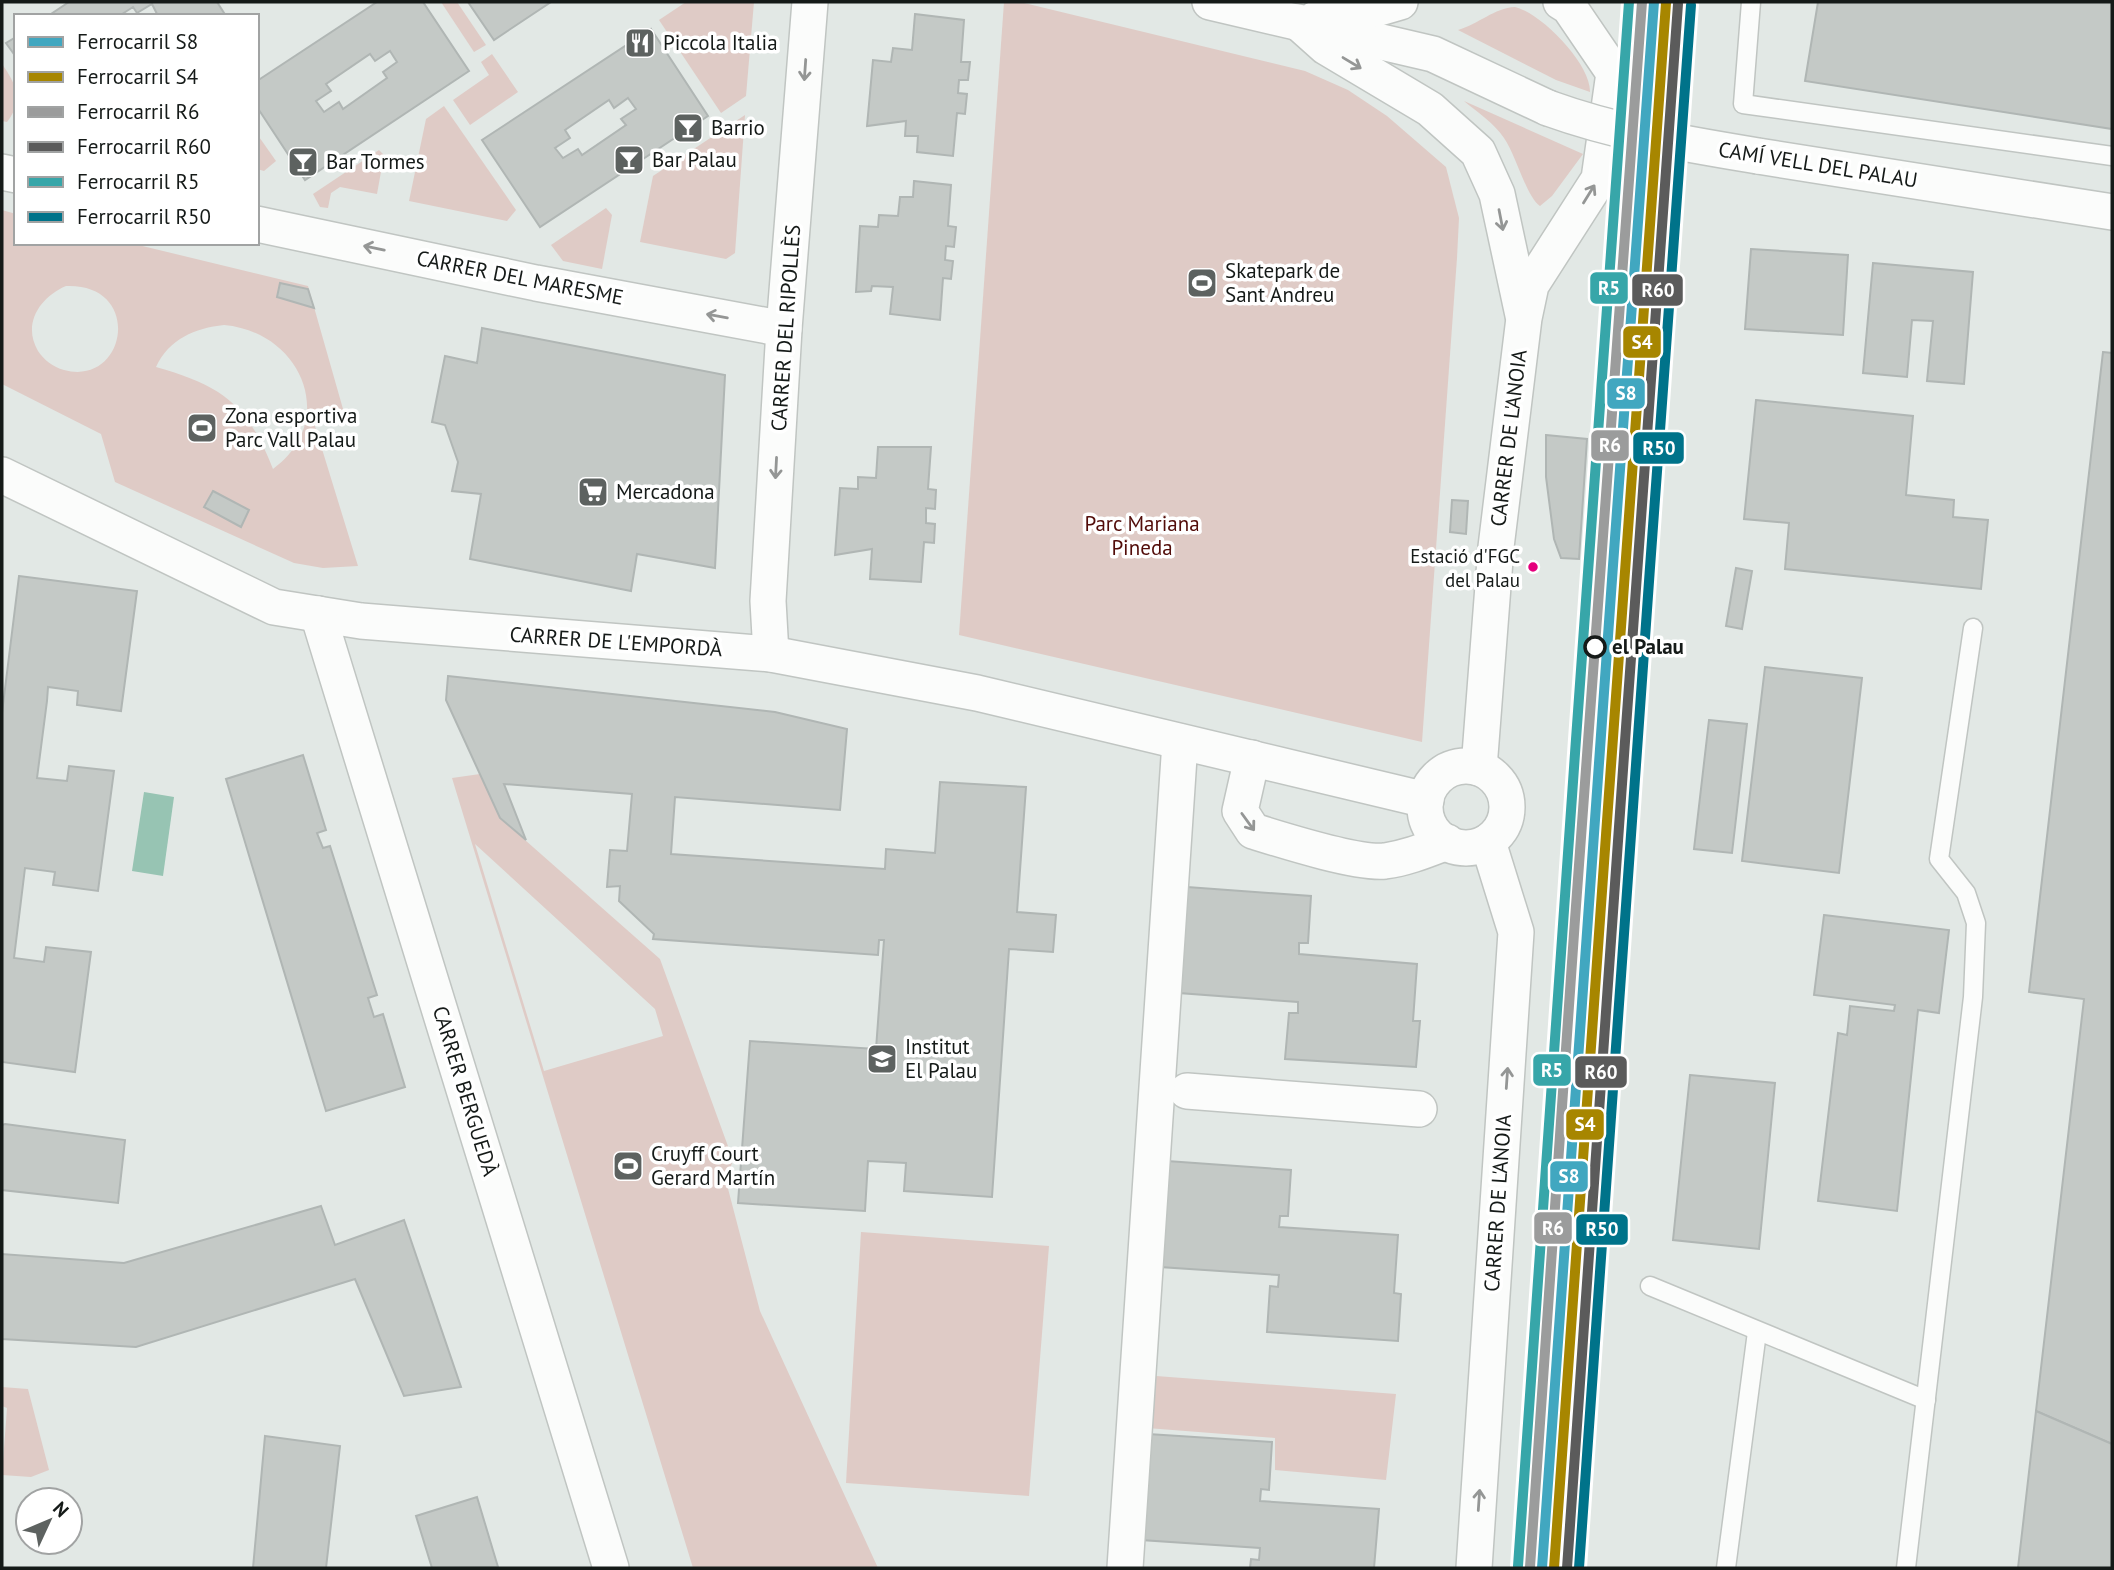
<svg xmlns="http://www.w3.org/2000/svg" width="2114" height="1570" font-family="'PT Sans',sans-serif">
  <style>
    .green { fill: #dfcbc6; fill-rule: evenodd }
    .water { fill: #97c4b3 }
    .building { fill: #c4c9c6; stroke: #b0b6b4; stroke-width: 2; fill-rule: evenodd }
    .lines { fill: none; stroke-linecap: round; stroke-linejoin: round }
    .lane-casing { stroke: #c0c5c2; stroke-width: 21 }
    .street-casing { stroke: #c0c5c2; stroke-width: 38 }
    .lane { stroke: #fbfcfb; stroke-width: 18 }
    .street { stroke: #fbfcfb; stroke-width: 35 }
    .street-bridge-casing { stroke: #c0c5c2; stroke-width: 38; stroke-linecap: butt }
    .street-bridge { stroke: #fbfcfb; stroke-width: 35 }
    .rail-1-casing { stroke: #fff; stroke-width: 16 }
    .rail-2-casing { stroke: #fff; stroke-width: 16 }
    .rail-3-casing { stroke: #fff; stroke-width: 16 }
    .rail-4-casing { stroke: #fff; stroke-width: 16 }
    .rail-5-casing { stroke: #fff; stroke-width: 16 }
    .rail-6-casing { stroke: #fff; stroke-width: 16 }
    .rail-1 { stroke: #41a7c0; stroke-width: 10 }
    .rail-2 { stroke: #a78600; stroke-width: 10 }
    .rail-3 { stroke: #9b9c9c; stroke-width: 10 }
    .rail-4 { stroke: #5b5b5b; stroke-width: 10 }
    .rail-5 { stroke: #37a6a9; stroke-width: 10 }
    .rail-6 { stroke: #00738a; stroke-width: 10 }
    .oneway { stroke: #949695 }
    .bus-dot { fill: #e5007d; stroke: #fff; stroke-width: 2.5 }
    .stop-dot { fill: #fff; stroke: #151a18; stroke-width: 3.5 }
    .labels { text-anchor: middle; stroke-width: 7; stroke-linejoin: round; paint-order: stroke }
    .bus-label { font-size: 19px; fill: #151a18; stroke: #fff; text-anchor: end }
    .poi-label { font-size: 21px; fill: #151a18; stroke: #fff; text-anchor: start }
    .street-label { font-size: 21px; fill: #151a18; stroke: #fff }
    .park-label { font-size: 21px; fill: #520c09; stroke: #fff }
    .stop-label { font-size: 21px; font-weight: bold; fill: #151a18; stroke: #fff; text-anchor: start }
    .line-badge { stroke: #fff; stroke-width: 2.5 }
    .badge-label { font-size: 19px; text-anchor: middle; font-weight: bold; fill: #fff }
  </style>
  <rect width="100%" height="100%" fill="#e2e8e5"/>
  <g class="green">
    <polygon points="441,2 457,2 486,45 474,52"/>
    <polygon points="686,2 754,2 746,96 721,113 659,20"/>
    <polygon points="1004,2 1020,2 1305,71 1348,90 1387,116 1446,167 1459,218 1457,258 1422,742 959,635"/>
    <path d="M1515,7c26,6 76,57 75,85l-34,-12 -98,-50c21,-6 36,-22 57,-23z"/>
    <polygon points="492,54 518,92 470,125 453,100 489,75 481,62"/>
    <path d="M2,64c14,20 22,36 5,58l-5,-1z"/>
    <path d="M1464,101l119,53 -31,42 -12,10c-14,-10 -24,-51 -36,-68 -10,-15 -27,-26 -40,-37z"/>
    <polygon points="444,106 516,210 507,221 409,201 426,119"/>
    <polygon points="745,115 735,253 726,259 640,242 653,176"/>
    <polygon points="257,134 276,161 264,171 257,169"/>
    <polygon points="379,150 384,155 377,194 340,187 331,193 328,208 320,207 313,194"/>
    <polygon points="606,208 612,215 602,269 563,261 551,245"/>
    <path d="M2,210l14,4v29h114l178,43 37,130 -31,7 44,143 -35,2 -29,-5 -179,-81 -14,-48 -99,-50zM281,283l26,6 6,18 -36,-10zM66,286c78,-3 61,101 -2,84 -11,-3 -20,-10 -26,-19 -16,-27 2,-54 28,-65zM224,325c78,7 115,96 49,144 -25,-64 -50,-83 -117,-102 13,-28 39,-39 68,-42zM214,491l35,19 -8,17 -37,-20z"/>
    <path d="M480,774l20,44 160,141 73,201 -7,21 34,130 118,257h-185l-241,-790zM475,844l180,165 8,27 -119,35z"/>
    <polygon points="861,1232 1049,1246 1029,1496 846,1483"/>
    <polygon points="1156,1376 1396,1394 1386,1480 1275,1470 1275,1438 1147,1428"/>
    <polygon points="2,1387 28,1389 49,1470 31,1477 2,1475 7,1408 2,1406"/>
  </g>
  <polygon class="water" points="144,792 174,797 163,876 132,871"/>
  <g class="building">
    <polygon points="69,2 217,2 226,16 158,16 152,4 137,13 133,7 119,16 48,16"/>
    <path d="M377,2h46l46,69 -164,109 -48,-73v-26zM390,51l7,11 -14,10 4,6 -44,31 -4,-7 -15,10 -8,-11 15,-10 -5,-7 44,-30 5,7z"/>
    <polygon points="468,2 551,2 494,40"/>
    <polygon points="1818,2 2112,2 2112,129 1805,81"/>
    <polygon points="915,14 964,20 961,62 970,62 968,80 959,80 958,93 967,94 965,114 957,113 953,156 917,152 918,136 905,136 906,121 867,126 873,60 891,62 893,48 912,50"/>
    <path d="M651,29l57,87 -168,111 -58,-87zM628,98l8,11 -15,10 5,6 -44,30 -4,-6 -15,9 -8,-10 15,-10 -5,-8 44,-30 5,8z"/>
    <polygon points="16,37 16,57 6,43"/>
    <polygon points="914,181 951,185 948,226 956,227 954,247 946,246 945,260 953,261 951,279 943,278 940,320 890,314 893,287 872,286 871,291 856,292 860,226 878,227 879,215 898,216 900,197 913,197"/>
    <polygon points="1751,249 1848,255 1843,335 1745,329"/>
    <polygon points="1873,263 1973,272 1964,384 1927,381 1933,321 1912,320 1907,377 1863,373"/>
    <polygon points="280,283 308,289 314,308 277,297"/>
    <polygon points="482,328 725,375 715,568 637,554 631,591 470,559 481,494 452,491 458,462 445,425 432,422 445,356 477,363"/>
    <polygon points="2103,352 2112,353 2112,1444 2036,1411 2084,999 2029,992"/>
    <polygon points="1756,400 1913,416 1906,495 1954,500 1953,517 1988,520 1981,589 1785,569 1789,523 1744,519"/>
    <polygon points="1546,435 1587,439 1579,559 1561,558 1554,539 1546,477"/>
    <polygon points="878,447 931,447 928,489 936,490 935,509 926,508 926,523 935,524 934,543 924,542 921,582 870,579 872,549 835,555 840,488 858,489 858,477 876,478"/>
    <polygon points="213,491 249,510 241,527 204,507"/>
    <polygon points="1452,500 1468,501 1466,534 1450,532"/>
    <polygon points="1590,525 1599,526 1575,858 1566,856"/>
    <polygon points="1736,568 1752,571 1742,629 1726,626"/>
    <polygon points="19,576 137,591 121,711 77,705 78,691 48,687 47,701 37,778 67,781 69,766 114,771 98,891 53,885 55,872 25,868 14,958 44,962 46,947 91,952 75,1072 2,1062 2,713"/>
    <polygon points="1765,667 1862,678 1839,873 1742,861"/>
    <polygon points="448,676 775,712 847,729 840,810 675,797 671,854 885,869 886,849 935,853 940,782 1026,787 1017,912 1056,915 1053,952 1009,949 992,1197 904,1191 906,1163 868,1161 865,1211 738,1203 750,1041 876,1049 884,940 879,940 878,955 653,939 654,934 619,901 620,886 607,887 610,850 627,851 632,794 504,784 526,840 500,818 446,700"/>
    <polygon points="1709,720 1747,724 1732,853 1694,849"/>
    <polygon points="303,755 326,830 317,833 323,848 330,846 377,995 368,998 374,1017 383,1014 405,1087 326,1111 226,779"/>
    <polygon points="1187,887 1311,896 1308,943 1299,943 1299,954 1417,964 1413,1021 1420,1021 1416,1067 1285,1059 1289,1013 1298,1013 1298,1002 1179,993"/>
    <polygon points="1824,915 1949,930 1939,1013 1918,1010 1897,1211 1818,1201 1838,1033 1847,1035 1850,1006 1894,1011 1895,1005 1814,995"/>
    <polygon points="1690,1075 1775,1083 1759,1249 1673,1240"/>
    <polygon points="5,1124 125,1140 118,1203 2,1190 2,1125"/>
    <polygon points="1167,1161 1291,1170 1288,1216 1280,1216 1279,1227 1398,1235 1394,1293 1401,1294 1398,1341 1267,1332 1270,1286 1278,1287 1279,1275 1160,1267"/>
    <polygon points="321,1206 335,1245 404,1220 461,1387 404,1396 355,1279 136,1347 2,1339 2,1254 124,1263"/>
    <polygon points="2036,1411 2112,1444 2112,1568 2018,1568"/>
    <polygon points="1148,1434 1272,1442 1269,1490 1261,1489 1260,1501 1379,1509 1374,1568 1381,1568 1250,1568 1251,1559 1259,1560 1260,1548 1141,1540"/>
    <polygon points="265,1436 340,1446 326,1568 253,1568"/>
    <polygon points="477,1497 498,1567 432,1568 416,1516"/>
  </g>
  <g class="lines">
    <g class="lane-casing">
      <g id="lane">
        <polyline points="1751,2 1743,104 2112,156"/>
        <polyline points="1650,1286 1926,1400"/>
        <polyline points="1726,1568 1757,1332"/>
        <polyline points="1906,1568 1973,997 1976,923 1966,893 1939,859 1973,628"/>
      </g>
    </g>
    <g class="street-casing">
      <g id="street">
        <polyline points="1210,2 1433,54 1548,108"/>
        <polyline points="1315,19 1376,9 1400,2"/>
        <polyline points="1298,22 1326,47 1430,109 1478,152 1497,194 1523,315"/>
        <polyline points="1758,156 2112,212"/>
        <polyline points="2,172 16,175"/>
        <polyline points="257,224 536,283 784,329"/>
        <polyline points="2,475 274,607 361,621 771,654 977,693 1426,800"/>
        <polyline points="318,614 611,1568"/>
        <polyline points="771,654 768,601 784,329 810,2"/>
        <path d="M1252,758l-12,53 13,20c29,9 104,33 132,30 22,-3 41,-11 62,-19"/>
        <circle cx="1466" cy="807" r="41"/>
        <polyline points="1479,768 1496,547 1524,318 1531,285 1599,179 1614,73 1569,7 1561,2"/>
        <polyline points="1187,1091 1419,1109"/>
        <polyline points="1125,1568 1180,742"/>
        <polyline points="1474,1568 1516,932 1488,842"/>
      </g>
    </g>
    <use href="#lane" class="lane"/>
    <use href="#street" class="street"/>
    <g class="street-bridge-casing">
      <path id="street-bridge" d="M1548,108c69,25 138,36 210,48"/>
    </g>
    <use href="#street-bridge" class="street-bridge"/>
    <g class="rail-1-casing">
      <path id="rail-1" d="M1542,1568c34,-522 75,-1044 112,-1566"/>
    </g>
    <g class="rail-2-casing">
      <path id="rail-2" d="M1554,1568c35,-522 76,-1043 112,-1565"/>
    </g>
    <g class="rail-3-casing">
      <path id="rail-3" d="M1530,1567c34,-522 75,-1043 112,-1565"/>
    </g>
    <g class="rail-4-casing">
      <path id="rail-4" d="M1567,1568c34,-521 75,-1043 111,-1564"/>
    </g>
    <g class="rail-5-casing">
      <path id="rail-5" d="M1518,1566c34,-521 75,-1043 111,-1564"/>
    </g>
    <g class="rail-6-casing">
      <path id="rail-6" d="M1579,1568c34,-521 75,-1042 112,-1563"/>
    </g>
    <use href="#rail-1" class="rail-1"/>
    <use href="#rail-2" class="rail-2"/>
    <use href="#rail-3" class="rail-3"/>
    <use href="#rail-4" class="rail-4"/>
    <use href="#rail-5" class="rail-5"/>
    <use href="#rail-6" class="rail-6"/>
  </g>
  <defs><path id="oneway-shaft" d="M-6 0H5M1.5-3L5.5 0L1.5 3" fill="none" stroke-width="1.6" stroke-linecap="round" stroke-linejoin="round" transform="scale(1.75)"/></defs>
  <g class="oneway">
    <use href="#oneway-shaft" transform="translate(1352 63) rotate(31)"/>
    <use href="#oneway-shaft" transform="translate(805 70) rotate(94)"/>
    <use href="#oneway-shaft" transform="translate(1589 194) rotate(-58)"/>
    <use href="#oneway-shaft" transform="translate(1501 220) rotate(79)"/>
    <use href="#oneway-shaft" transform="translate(374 248) rotate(-168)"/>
    <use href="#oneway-shaft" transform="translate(717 316) rotate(-170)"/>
    <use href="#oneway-shaft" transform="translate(776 468) rotate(93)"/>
    <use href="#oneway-shaft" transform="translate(1248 822) rotate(54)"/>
    <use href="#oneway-shaft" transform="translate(1507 1078) rotate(-86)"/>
    <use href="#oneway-shaft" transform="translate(1479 1500) rotate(-86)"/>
  </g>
  <defs>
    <g id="restaurant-square" transform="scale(1.575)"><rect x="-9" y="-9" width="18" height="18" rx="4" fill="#5d6260" stroke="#fff"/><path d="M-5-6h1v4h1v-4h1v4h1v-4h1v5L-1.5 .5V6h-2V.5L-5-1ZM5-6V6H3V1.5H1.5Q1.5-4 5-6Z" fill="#fff"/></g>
    <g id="bar-square" transform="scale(1.575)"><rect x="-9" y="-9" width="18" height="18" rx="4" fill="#5d6260" stroke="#fff"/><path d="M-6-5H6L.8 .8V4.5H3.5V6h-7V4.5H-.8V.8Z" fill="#fff"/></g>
    <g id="stadium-square" transform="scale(1.575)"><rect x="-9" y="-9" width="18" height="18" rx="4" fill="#5d6260" stroke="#fff"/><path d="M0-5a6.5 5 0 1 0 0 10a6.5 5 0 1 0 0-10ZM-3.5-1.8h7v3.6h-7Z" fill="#fff"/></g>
    <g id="supermarket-square" transform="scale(1.575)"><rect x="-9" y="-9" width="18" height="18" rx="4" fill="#5d6260" stroke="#fff"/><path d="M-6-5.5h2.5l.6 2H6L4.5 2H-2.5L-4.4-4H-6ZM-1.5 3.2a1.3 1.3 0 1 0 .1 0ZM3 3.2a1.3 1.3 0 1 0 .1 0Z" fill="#fff"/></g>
    <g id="school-square" transform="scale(1.575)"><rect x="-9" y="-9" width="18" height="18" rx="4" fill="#5d6260" stroke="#fff"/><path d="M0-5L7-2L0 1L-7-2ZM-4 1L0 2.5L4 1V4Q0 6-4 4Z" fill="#fff"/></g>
  </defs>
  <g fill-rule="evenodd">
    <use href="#restaurant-square" x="640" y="43"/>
    <use href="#bar-square" x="688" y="128"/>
    <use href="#bar-square" x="629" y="160"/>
    <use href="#bar-square" x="303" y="162"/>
    <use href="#stadium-square" x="1202" y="283"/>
    <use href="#stadium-square" x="202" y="428"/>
    <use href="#supermarket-square" x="593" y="492"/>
    <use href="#school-square" x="882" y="1059"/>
    <use href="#stadium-square" x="628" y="1166"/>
  </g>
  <circle class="bus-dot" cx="1533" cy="567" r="6"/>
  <circle class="stop-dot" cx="1595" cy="647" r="10"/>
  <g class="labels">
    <g class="bus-label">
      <text x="1520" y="563">Estació d'FGC<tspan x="1520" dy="24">del Palau</tspan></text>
    </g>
    <g class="poi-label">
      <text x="663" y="50">Piccola Italia</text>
      <text x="711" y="135">Barrio</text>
      <text x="652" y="167">Bar Palau</text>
      <text x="326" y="169">Bar Tormes</text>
      <text x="1225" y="278">Skatepark de<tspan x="1225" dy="24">Sant Andreu</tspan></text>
      <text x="225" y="423">Zona esportiva<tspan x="225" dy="24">Parc Vall Palau</tspan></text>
      <text x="616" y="499">Mercadona</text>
      <text x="905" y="1054">Institut<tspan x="905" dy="24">El Palau</tspan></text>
      <text x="651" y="1161">Cruyff Court<tspan x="651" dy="24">Gerard Martín</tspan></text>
    </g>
    <g class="street-label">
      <text transform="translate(1818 165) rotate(9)" y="7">CAMÍ VELL DEL PALAU</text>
      <text transform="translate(520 278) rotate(11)" y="7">CARRER DEL MARESME</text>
      <text transform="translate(786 328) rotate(-86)" y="7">CARRER DEL RIPOLLÈS</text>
      <text transform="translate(1509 438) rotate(-83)" y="7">CARRER DE L'ANOIA</text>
      <text transform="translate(616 642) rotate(4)" y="7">CARRER DE L'EMPORDÀ</text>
      <text transform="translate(465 1091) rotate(73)" y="7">CARRER BERGUEDÀ</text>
      <text transform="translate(1498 1203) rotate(-86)" y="7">CARRER DE L'ANOIA</text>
    </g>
    <g class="park-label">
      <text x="1142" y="531">Parc Mariana<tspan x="1142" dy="24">Pineda</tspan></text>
    </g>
    <g class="stop-label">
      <text x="1612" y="654">el Palau</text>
    </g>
  </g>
  <g class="line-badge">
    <rect x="1589" y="271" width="40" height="34" rx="7" fill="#37a6a9"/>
    <rect x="1631" y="273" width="53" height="34" rx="7" fill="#5b5b5b"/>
    <rect x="1622" y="325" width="40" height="34" rx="7" fill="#a78600"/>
    <rect x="1606" y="377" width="40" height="33" rx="7" fill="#41a7c0"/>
    <rect x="1590" y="429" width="40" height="33" rx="7" fill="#9b9c9c"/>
    <rect x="1632" y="431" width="53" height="34" rx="7" fill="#00738a"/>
    <rect x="1532" y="1053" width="40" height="34" rx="7" fill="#37a6a9"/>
    <rect x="1574" y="1055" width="54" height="34" rx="7" fill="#5b5b5b"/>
    <rect x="1565" y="1108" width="40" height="33" rx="7" fill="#a78600"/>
    <rect x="1549" y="1160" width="40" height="33" rx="7" fill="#41a7c0"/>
    <rect x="1533" y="1211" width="40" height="34" rx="7" fill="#9b9c9c"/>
    <rect x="1575" y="1213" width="54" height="33" rx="7" fill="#00738a"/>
  </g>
  <g class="badge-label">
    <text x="1609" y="295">R5</text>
    <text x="1658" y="297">R60</text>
    <text x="1642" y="349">S4</text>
    <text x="1626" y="400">S8</text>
    <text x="1610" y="452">R6</text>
    <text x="1659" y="455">R50</text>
    <text x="1552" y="1077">R5</text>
    <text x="1601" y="1079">R60</text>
    <text x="1585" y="1131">S4</text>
    <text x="1569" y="1183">S8</text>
    <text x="1553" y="1235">R6</text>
    <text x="1602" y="1236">R50</text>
  </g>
  <rect width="2114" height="1570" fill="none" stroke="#151a18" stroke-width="7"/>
  <rect x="14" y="14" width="245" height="231" fill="#ffffff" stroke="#a1a3a3" stroke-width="2"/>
  <rect x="28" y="37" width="35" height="10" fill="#41a7c0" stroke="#a1a3a3" stroke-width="2"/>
  <text x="77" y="49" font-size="21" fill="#151a18">Ferrocarril S8</text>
  <rect x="28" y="72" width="35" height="10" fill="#a78600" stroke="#a1a3a3" stroke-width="2"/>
  <text x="77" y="84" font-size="21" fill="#151a18">Ferrocarril S4</text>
  <rect x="28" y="107" width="35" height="10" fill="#9b9c9c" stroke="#a1a3a3" stroke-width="2"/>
  <text x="77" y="119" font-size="21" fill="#151a18">Ferrocarril R6</text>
  <rect x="28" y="142" width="35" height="10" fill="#5b5b5b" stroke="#a1a3a3" stroke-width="2"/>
  <text x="77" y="154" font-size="21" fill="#151a18">Ferrocarril R60</text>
  <rect x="28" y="177" width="35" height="10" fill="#37a6a9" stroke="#a1a3a3" stroke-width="2"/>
  <text x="77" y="189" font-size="21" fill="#151a18">Ferrocarril R5</text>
  <rect x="28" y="212" width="35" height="10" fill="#00738a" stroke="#a1a3a3" stroke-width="2"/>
  <text x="77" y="224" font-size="21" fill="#151a18">Ferrocarril R50</text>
  <g transform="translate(49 1521) rotate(46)"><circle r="33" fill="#ffffff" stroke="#a1a3a3" stroke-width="2"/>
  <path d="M0-5L12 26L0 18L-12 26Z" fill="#5d6260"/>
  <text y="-10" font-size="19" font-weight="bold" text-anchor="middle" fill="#151a18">N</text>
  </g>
</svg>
